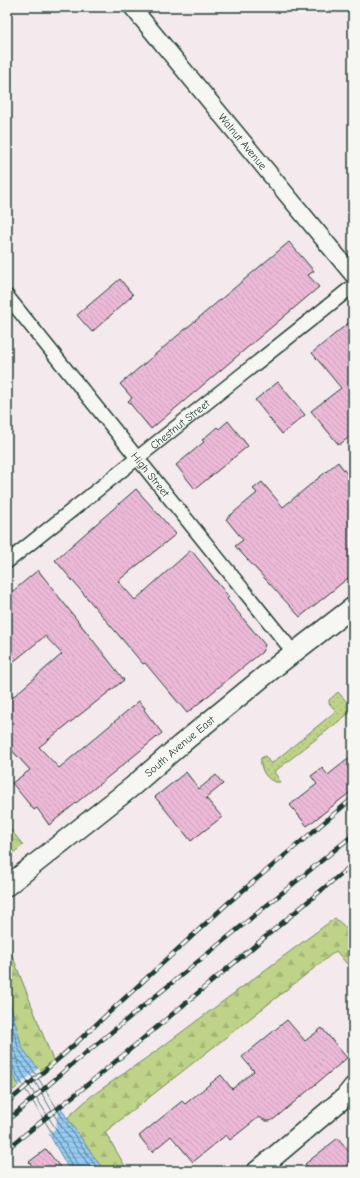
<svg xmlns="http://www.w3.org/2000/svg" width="360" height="1178" font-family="'Comic Neue',sans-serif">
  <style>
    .grass { fill: url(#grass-dots); stroke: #6e885e }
    .forest { fill: url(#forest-firs); stroke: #6e885e }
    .park { fill: url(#park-crowns); stroke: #6e885e }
    .water { fill: url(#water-rules); stroke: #6692a7 }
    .pier { fill: #f4eaed }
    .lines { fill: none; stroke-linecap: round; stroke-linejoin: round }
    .shore { stroke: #4f7681; stroke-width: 1 }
    .building { fill: url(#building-back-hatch); stroke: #1f3d34 }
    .minor-casing { stroke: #1f3d34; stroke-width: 16 }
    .tertiary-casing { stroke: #1f3d34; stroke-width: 19 }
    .secondary-casing { stroke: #1f3d34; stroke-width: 22 }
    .minor { stroke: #f6f6f2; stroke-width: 13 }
    .tertiary { stroke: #f6f6f2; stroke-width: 16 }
    .secondary { stroke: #f6f6f2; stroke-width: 19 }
    .rail-casing { stroke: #1f3d34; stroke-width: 4.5 }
    .rail { stroke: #f6f6f2; stroke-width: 3; stroke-dasharray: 9; stroke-linecap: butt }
    .labels { text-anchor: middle; stroke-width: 3; stroke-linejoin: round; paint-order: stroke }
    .street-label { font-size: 11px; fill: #1f3d34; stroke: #f6f6f2 }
  </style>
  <defs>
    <pattern id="grass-dots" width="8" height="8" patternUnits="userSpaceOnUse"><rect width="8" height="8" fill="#bed388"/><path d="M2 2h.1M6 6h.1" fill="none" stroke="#a3b676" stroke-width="1.8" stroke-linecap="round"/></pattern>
    <pattern id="forest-firs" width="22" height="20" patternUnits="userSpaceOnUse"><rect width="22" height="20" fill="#bed388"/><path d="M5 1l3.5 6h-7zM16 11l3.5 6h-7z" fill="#a3b676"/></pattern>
    <pattern id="park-crowns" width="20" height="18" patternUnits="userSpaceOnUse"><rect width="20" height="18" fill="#bed388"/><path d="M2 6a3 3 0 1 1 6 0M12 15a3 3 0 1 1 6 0" fill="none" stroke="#a3b676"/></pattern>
    <pattern id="water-rules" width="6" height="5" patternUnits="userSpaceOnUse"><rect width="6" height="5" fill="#96cbf4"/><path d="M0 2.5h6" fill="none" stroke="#81afd2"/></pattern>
    <pattern id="building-back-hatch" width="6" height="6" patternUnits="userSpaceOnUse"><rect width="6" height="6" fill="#ecb9d7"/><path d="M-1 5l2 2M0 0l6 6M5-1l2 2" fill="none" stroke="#caa0b9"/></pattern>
  </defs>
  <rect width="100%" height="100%" fill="#f4eaed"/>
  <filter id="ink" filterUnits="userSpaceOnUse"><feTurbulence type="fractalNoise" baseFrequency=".025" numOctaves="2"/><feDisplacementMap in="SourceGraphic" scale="8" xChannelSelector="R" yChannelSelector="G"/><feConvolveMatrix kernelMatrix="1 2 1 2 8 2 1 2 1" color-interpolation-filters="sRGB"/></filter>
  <g filter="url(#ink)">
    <path class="grass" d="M338,692l9,10 6,-4v12l-79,62 7,10c-13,2 -22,-13 -20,-24l4,-2 6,8 65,-53 -7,-8v-3z"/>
    <g class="forest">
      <polygon points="335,918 353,934 353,959 347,964 336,951 105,1132 128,1171 104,1171 67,1118 90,1097 159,1049"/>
      <polygon points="7,942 54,1063 39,1070 22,1048 7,992"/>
      <polygon points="7,1063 19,1086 7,1094"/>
    </g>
    <polygon class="park" points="7,825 23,845 7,858"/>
    <polygon class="water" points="7,992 22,1048 39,1070 67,1118 104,1171 70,1171 48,1132 19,1086 7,1063"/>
    <polygon class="pier" points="39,1068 59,1100 56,1128 47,1135 17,1087"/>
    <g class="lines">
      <g class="shore">
        <polyline points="7,1008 19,1050 35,1073 64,1120 99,1171"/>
        <polyline points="7,1026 14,1051 18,1058 16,1060 7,1057"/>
        <polyline points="7,1062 12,1065 22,1084 73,1167 74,1171"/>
        <path d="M79,1171l-1,-6c-20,-34 -43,-67 -61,-102l1,-3 2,1 11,14 28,48 34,48"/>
      </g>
    </g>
    <g class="building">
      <polygon points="289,242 314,271 308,275 319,287 151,429 128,401 132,398 120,384"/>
      <polygon points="120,279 133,295 92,332 77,315"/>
      <polygon points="353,319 353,434 339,445 311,411 341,388 312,353"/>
      <polygon points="278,382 305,415 282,434 255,400"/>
      <polygon points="228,421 248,446 195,489 176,465 204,442 202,440 217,427 219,429"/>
      <polygon points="338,462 353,482 353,574 300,617 235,546 243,540 226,519 257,493 253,489 262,482 283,507"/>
      <polygon points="136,489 176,534 118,581 135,600 191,550 229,597 227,599 265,645 262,652 187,713 145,663 143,664 55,560"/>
      <polygon points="38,570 124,680 39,747 59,768 139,701 145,708 144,710 162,733 49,825 37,808 34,810 12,783 30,770 7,745 7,702 62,654 45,636 7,667 7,596"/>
      <polygon points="353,755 353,790 307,826 290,805 317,784 311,776 322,768 328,775"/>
      <polygon points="186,772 199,789 216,775 223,784 206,798 222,817 191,841 155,797"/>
      <polygon points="287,1020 305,1041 322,1028 347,1058 274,1119 270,1121 266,1121 259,1117 230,1140 226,1135 193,1162 171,1136 152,1152 139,1136 182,1101 185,1104 221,1075 232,1089 254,1071 242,1057"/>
      <polygon points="338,1138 353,1156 353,1171 311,1171 305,1164"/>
      <polygon points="46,1149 63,1171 37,1171 29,1162"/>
    </g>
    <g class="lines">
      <g class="minor-casing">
        <g id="minor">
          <path id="s1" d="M7,296l287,357"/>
          <path id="s2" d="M7,562l346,-276"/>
        </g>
      </g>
      <g class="tertiary-casing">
        <g id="tertiary">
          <path id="s3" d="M132,7l221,268"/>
        </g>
      </g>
      <g class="secondary-casing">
        <g id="secondary">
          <path id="s4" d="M7,886l126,-100 47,-41 99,-81 74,-57"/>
          <polyline points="257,1171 345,1097 353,1087"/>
        </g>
      </g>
      <use href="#minor" class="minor"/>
      <use href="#tertiary" class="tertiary"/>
      <use href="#secondary" class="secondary"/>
      <g class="rail-casing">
        <g id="rail">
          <polyline points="7,1103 63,1055 228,903 353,798"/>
          <polyline points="7,1121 76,1061 353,835"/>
          <polyline points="7,1149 92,1081 353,864"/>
        </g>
      </g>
      <use href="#rail" class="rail"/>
    </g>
  </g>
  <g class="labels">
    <g class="street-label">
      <text dy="4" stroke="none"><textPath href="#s3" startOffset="174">Walnut Avenue</textPath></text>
      <text dy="4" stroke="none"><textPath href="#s2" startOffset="221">Chestnut Street</textPath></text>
      <text dy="4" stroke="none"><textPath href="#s1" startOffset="229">High Street</textPath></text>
      <text dy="4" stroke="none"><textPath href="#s4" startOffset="222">South Avenue East</textPath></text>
    </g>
  </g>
  <rect width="360" height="1178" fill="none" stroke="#f6f6f2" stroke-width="24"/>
  <rect x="12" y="12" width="336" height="1154" fill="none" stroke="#1f3d34" stroke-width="1.5" filter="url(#ink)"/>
</svg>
